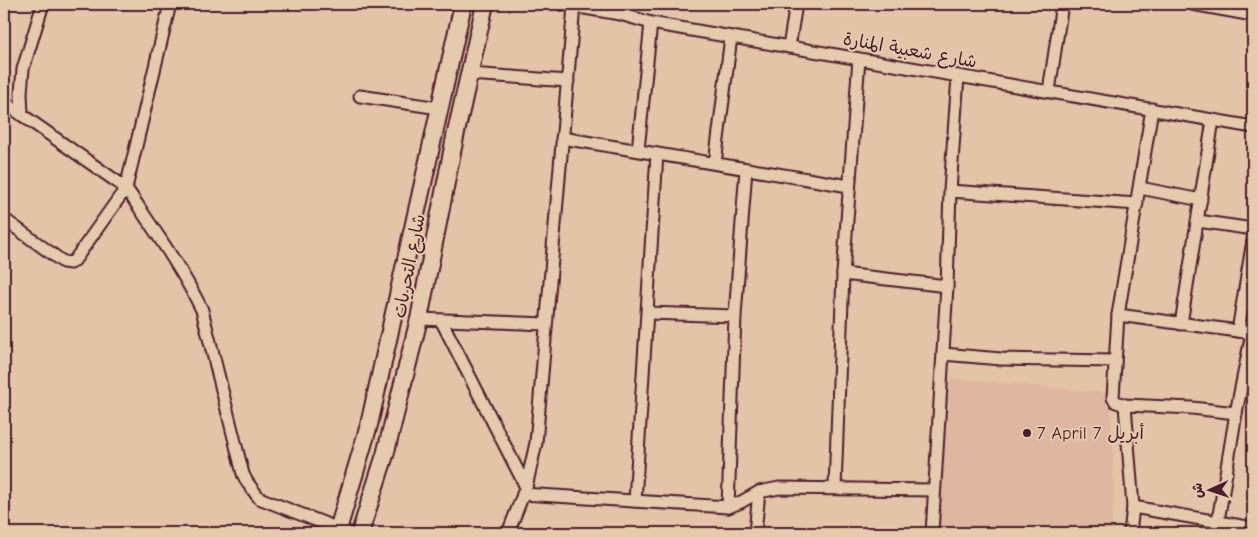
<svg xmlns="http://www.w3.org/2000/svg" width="1257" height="537" font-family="'Comic Neue','Playpen Sans Arabic',sans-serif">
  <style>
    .built { fill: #deb7a1 }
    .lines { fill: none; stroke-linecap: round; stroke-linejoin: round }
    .street-casing { stroke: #4a1f2b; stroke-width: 15 }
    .secondary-casing { stroke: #4a1f2b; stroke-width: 20 }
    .street { stroke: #e5caad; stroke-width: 11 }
    .secondary { stroke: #e5caad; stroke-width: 16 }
    .poi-dot { fill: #4a1f2b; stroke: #e5caad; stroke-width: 2 }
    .labels { text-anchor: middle; stroke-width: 4; stroke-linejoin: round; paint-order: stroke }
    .street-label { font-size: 18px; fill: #4a1f2b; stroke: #e5caad }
    .poi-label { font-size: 18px; fill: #4a1f2b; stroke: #e5caad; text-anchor: start }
  </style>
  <rect width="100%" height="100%" fill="#e4c4a9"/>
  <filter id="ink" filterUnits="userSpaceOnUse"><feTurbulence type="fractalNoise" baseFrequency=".02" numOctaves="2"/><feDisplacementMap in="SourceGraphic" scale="10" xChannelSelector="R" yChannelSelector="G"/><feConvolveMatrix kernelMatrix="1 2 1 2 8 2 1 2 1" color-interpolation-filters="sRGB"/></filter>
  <g filter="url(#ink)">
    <polygon class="built" points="946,378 1111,393 1114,496 1111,533 936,533"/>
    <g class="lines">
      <g class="street-casing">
        <g id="street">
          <path d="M170,4l-44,184c26,39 55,79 76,122l41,164 4,8 12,16 90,35"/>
          <polyline points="561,4 620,14 651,23 1253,127"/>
          <polyline points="1192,4 1253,15"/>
          <polyline points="789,47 796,4"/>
          <polyline points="469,74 568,81"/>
          <polyline points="1049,91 1062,4"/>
          <polyline points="360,96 439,108"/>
          <polyline points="4,102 22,115"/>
          <polyline points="1152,109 1118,315 1113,398 1116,402 1125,405 1192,408 1236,413"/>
          <polyline points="562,138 849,186"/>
          <polyline points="638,150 651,23"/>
          <polyline points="715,163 731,37"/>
          <polyline points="1140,188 1201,200"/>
          <polyline points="950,191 1137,204"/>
          <polyline points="4,219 63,262 70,263 74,261 126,188 22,115 21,93 23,69 43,4"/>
          <polyline points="1198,221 1253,229"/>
          <polyline points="843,274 947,286"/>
          <polyline points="648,313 735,316"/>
          <polyline points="1118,315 1253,333"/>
          <polyline points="419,319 546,324"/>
          <polyline points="441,320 526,487"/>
          <polyline points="1181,324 1213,120"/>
          <polyline points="1238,331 1253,240"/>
          <polyline points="943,354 1001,359 1115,361"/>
          <polyline points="1125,405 1133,507 1130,533"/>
          <polyline points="835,488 843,274 859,59"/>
          <polyline points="523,494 728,507 741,502 759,492 779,488 934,490"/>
          <polyline points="635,501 657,154"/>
          <polyline points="728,507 735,316 746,169"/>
          <polyline points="1133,507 1253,528"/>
          <polyline points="508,533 526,487 536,443 574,6"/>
          <polyline points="755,533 759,492"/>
          <polyline points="932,533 947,286 950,191 958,76"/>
          <polyline points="1216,533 1236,413 1252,333"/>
        </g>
      </g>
      <g class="secondary-casing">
        <g id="secondary">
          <polyline points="337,533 369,425 463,4"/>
          <polyline points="360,533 385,455 419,319 455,137 485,4"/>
        </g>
      </g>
      <use href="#street" class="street"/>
      <use href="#secondary" class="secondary"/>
    </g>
  </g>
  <circle class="poi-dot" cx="1027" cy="433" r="5"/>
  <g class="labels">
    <g class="street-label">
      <text transform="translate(910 50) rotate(10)" y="6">شارع شعبية المنارة</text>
      <text transform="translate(409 266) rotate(-79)" y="6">شارع التحريات</text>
    </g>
    <g class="poi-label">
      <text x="1037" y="439">7 April 7 أبريل</text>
    </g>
  </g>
  <rect width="1257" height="537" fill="none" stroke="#e5caad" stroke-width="20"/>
  <rect x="10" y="10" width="1237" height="517" fill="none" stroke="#4a1f2b" stroke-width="2" filter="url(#ink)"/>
  <g transform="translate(1210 490) rotate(267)" stroke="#e5caad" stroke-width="4" paint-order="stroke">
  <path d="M0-4L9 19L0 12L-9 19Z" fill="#4a1f2b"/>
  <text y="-8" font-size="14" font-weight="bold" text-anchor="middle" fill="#4a1f2b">ش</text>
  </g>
</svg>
